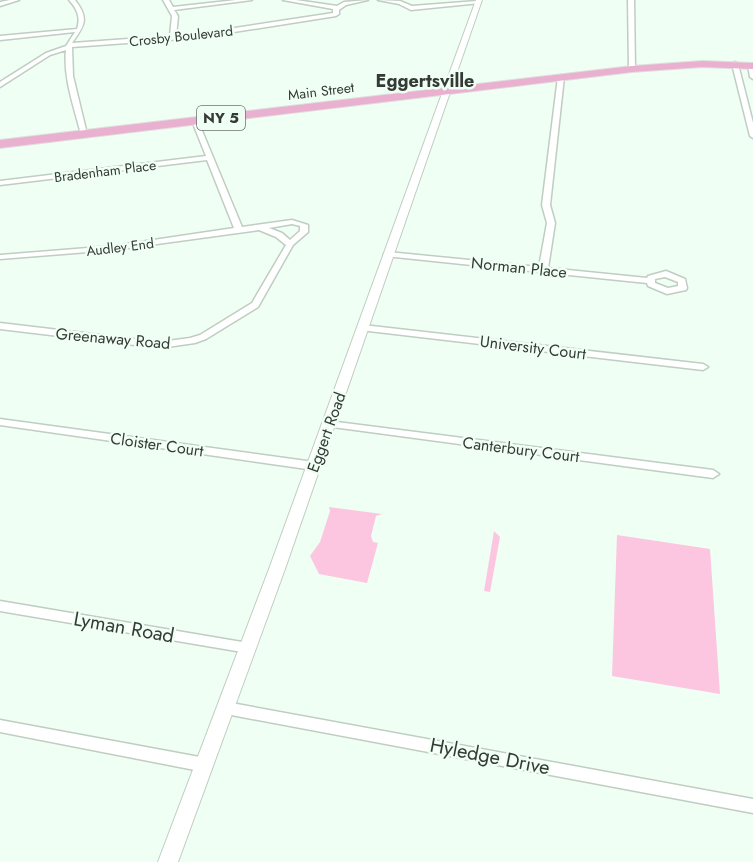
<svg xmlns="http://www.w3.org/2000/svg" width="753" height="862" font-family="Jost,sans-serif">
  <style>
    .green { fill: #fcc6e0 }
    .lines { fill: none; stroke-linecap: round; stroke-linejoin: round }
    .minor-casing { stroke: #bfcdc2; stroke-width: 3 }
    .tertiary-casing { stroke: #bfcdc2; stroke-width: 2 }
    .primary-casing { stroke: #dfdfdf; stroke-width: 2 }
    .minor { fill: #fff; fill-rule: evenodd }
    .tertiary { fill: #fff; fill-rule: evenodd }
    .primary { fill: #eab0cf; fill-rule: evenodd }
    .labels { text-anchor: middle; stroke-width: 5; stroke-linejoin: round; paint-order: stroke }
    .far-street-label { font-size: 14px; fill: #353a36; stroke: #f0fff3 }
    .shield { fill: #f0fff3; stroke: #6d756f; stroke-width: 1.5 }
    .shield-label { font-size: 15px; font-weight: bold; fill: #353a36 }
    .street-label { font-size: 16px; fill: #353a36; stroke: #f0fff3 }
    .far-district-label { font-size: 18px; font-weight: bold; fill: #353a36; stroke: #f0fff3 }
    .near-street-label { font-size: 20px; fill: #353a36; stroke: #f0fff3 }
  </style>
  <rect width="100%" height="100%" fill="#f0fff3"/>
  <g class="green">
    <polygon points="329,507 382,514 376,516 371,536 373,542 378,543 367,583 319,574 310,556 320,542 330,511"/>
    <polygon points="494,531 500,537 490,592 484,591"/>
    <polygon points="617,535 710,549 720,694 612,676"/>
  </g>
  <g class="lines">
    <g class="minor-casing">
      <g id="minor">
        <polygon points="10,0 19,0 0,6 0,2"/>
        <path d="M69,0h6c15,19 9,26 -3,43l98,-7 2,-20 -9,-16h6l4,7 63,-7h16l-78,10 4,6 -2,20 20,-2 137,-21v-4l-50,-9h13l41,6 7,-4 24,-2 -22,5 -7,5v4l-3,2 -140,22 -124,9 1,29 14,58 -3,2 -3,-2c-7,-27 -18,-57 -15,-84l-16,5 -50,32v-5l46,-29 20,-7 9,-14 -75,8v-4l77,-7c4,-12 0,-20 -8,-29z"/>
        <polygon points="378,0 400,1 412,6 477,1 480,3 411,10 399,4"/>
        <polygon points="628,0 634,0 635,69 632,71 629,69"/>
        <polygon points="735,62 738,64 753,123 753,138 750,136 732,64"/>
        <polygon points="748,65 753,66 753,79 750,77"/>
        <path d="M561,75l3,2 -14,128 5,18 -7,45 99,10 1,-2 18,-5 19,8 2,9 -1,2 -19,4 -19,-8 -1,-3 -262,-27 -1,-2 4,-2 151,15 8,-44 -5,-18 16,-128zM665,277l13,5v4l-10,2 -13,-5v-4z"/>
        <path d="M195,119l3,2 44,106 50,-7 16,5v7l-15,13 -35,62 -52,32 -11,4 -35,5 -160,-19v-6l160,19 30,-4 10,-3 52,-32 34,-58 -10,-8 -17,-7 -146,20 -113,9v-4l113,-9 121,-18 -27,-68 -207,25v-4l206,-25 -14,-35zM292,224l8,2v5l-10,9 -8,-7 -13,-5z"/>
        <polygon points="363,325 703,364 708,367 703,370 360,330 358,328 360,326"/>
        <polygon points="0,419 314,462 319,466 314,470 0,425"/>
        <polygon points="329,421 713,470 719,474 713,478 325,426 324,424 325,422"/>
        <polygon points="0,601 248,643 253,644 255,648 253,652 248,653 0,611"/>
        <polygon points="226,702 753,799 753,813 226,714 221,712 219,708 221,704"/>
        <polygon points="0,720 205,758 210,760 212,765 210,770 205,772 0,732"/>
      </g>
    </g>
    <g class="tertiary-casing">
      <polygon id="tertiary" points="476,0 482,0 285,569 178,862 158,862 269,569"/>
    </g>
    <g class="primary-casing">
      <polygon id="primary" points="702,61 753,63 753,69 702,67 632,72 0,148 0,140 632,66"/>
    </g>
    <use href="#minor" class="minor"/>
    <use href="#tertiary" class="tertiary"/>
    <use href="#primary" class="primary"/>
  </g>
  <g class="labels">
    <g class="far-street-label">
      <text transform="translate(181 36) rotate(-6)" y="5">Crosby Boulevard</text>
      <text transform="translate(321 91) rotate(-7)" y="5">Main Street</text>
      <text transform="translate(105 171) rotate(-7)" y="5">Bradenham Place</text>
      <text transform="translate(120 247) rotate(-7)" y="5">Audley End</text>
    </g>
    <rect class="shield" x="197" y="106" width="48" height="24" rx="4.5"/>
    <g class="shield-label">
      <text x="221" y="123">NY 5</text>
    </g>
    <g class="street-label">
      <text transform="translate(519 267) rotate(6)" y="6">Norman Place</text>
      <text transform="translate(113 338) rotate(5)" y="6">Greenaway Road</text>
      <text transform="translate(533 347) rotate(7)" y="6">University Court</text>
      <text transform="translate(326 432) rotate(-70)" y="6">Eggert Road</text>
      <text transform="translate(157 444) rotate(8)" y="6">Cloister Court</text>
      <text transform="translate(521 449) rotate(7)" y="6">Canterbury Court</text>
    </g>
    <g class="far-district-label">
      <text x="425" y="87">Eggertsville</text>
    </g>
    <g class="near-street-label">
      <text transform="translate(124 627) rotate(10)" y="7">Lyman Road</text>
      <text transform="translate(490 756) rotate(11)" y="7">Hyledge Drive</text>
    </g>
  </g>
</svg>
